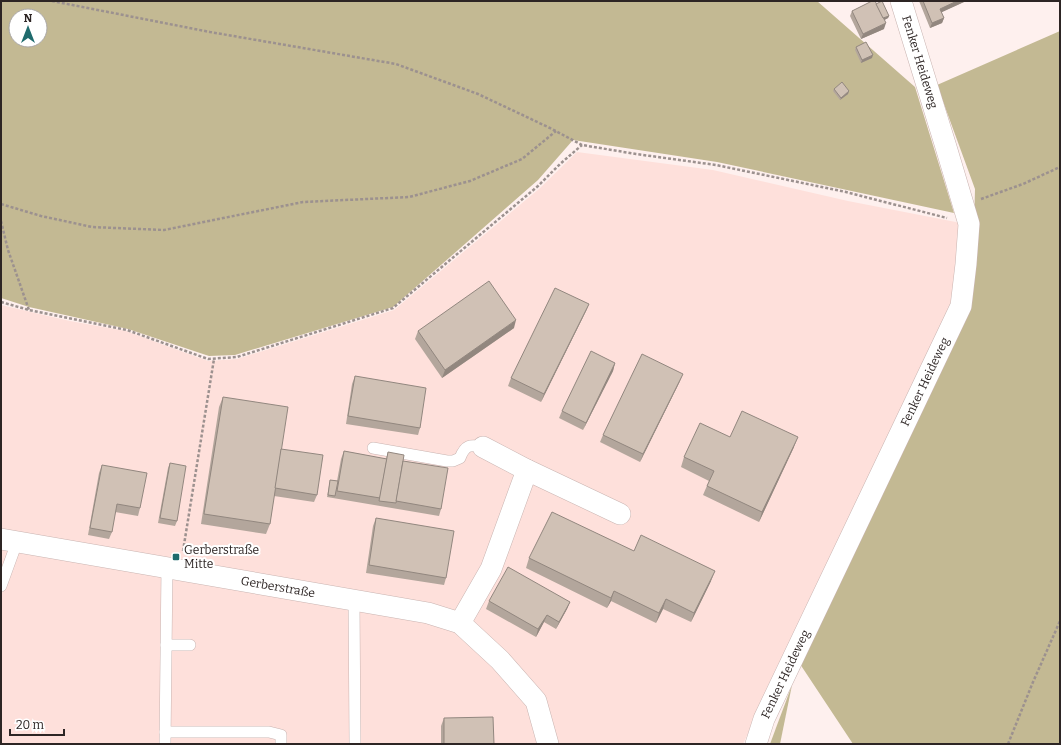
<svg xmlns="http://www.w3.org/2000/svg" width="1061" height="745" font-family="Bitter,serif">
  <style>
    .built { fill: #fee0db }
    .forest { fill: #c3b993; fill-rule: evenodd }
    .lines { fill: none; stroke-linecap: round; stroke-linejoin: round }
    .lane-casing { stroke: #c9b4b1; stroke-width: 12 }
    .street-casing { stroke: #c9b4b1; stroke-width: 22 }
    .path { stroke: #9c918f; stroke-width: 2.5; stroke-dasharray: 3 2; stroke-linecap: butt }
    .lane { stroke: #fff; stroke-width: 11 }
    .street { stroke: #fff; stroke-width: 21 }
    .wall { fill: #b3a69c }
    .shaded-wall { fill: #92877f }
    .building { fill: #d0c1b5; stroke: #92877f }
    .poi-dot { fill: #1f6b6d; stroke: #fff; stroke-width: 1.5 }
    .labels { text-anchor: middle; stroke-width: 4; stroke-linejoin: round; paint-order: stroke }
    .street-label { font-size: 12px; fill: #2d2524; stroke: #fff }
    .poi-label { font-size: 12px; fill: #2d2524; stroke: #fff; text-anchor: start }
  </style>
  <rect width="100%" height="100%" fill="#fef0ee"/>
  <polygon class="built" points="577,152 713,170 848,201 966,224 957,307 873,467 743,744 1,744 1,305 70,321 126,331 208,361 237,359 394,310 539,189"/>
  <g class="forest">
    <path d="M1,1h816l98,86 39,126 -237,-51 -144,-22 -35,40 -145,127 -158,48 -26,1 -81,-27 -99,-22 -28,-9zM16,16h24v24h-24z"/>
    <polygon points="1060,31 1060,744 853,744 800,664 967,309 974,228 975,189 937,85"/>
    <polygon points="792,685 780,744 770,744"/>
  </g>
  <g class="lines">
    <g class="lane-casing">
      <g id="lane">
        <path d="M373,448l74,13h6l7,-3c5,-13 10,-14 23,-11"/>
        <polyline points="1,586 17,542"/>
        <polyline points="354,600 355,744"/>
        <polyline points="166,645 190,645"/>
        <polyline points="165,732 269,732 281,735 281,744"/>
        <polyline points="165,744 167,567"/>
      </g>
    </g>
    <g class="street-casing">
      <g id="street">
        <polyline points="483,447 527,470 620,514"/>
        <path id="s1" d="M1,539l427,74 32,10 40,37 36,41 12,43"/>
        <polyline points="460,623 491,569 527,470"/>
        <path id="s2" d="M756,744l8,-25 197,-413 5,-42 3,-40 -23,-77 -45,-146"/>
      </g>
    </g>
    <g class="path">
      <polyline points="52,1 210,32 396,64 478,94 550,128 582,145 636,154 716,165 846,192 947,218"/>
      <polyline points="981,199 1023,184 1060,167"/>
      <polyline points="1,204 41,216 92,227 164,230 303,202 409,197 470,181 522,159 556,131"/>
      <polyline points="1,221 8,250 29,310"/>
      <polyline points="1,302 29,310 127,330 208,359 237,357 393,308 538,186 560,164 582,145"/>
      <polyline points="183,551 214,359"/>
      <polyline points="1008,744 1033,682 1060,621"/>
    </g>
    <use href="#lane" class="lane"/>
    <use href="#street" class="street"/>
  </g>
  <g class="wall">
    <polygon points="919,1 965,1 964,2 941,12 944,18 942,23 930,28"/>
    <polygon points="876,4 889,16 888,18 884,20 884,29 861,39 850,16 852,11"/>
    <polygon points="856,47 872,58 861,63 855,50"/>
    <polygon points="834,89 849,91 848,94 840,100 833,91"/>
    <polygon points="589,304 586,311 541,402 508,386 511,378"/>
    <polygon points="514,328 442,378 415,339 418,331"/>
    <polygon points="615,363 613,371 583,430 559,418 562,411"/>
    <polygon points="355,376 420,428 418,435 346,424 352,384"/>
    <polygon points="680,381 640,462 600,442 603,435"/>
    <polygon points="223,397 281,449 317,495 314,502 274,496 270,524 266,534 201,524 219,407"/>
    <polygon points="730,437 794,447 759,522 703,495 709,481 681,467 684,457"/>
    <polygon points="344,451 386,459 388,452 403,463 441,509 439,516 327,497 330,480 337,481 341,459"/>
    <polygon points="170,463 177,521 175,526 158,523 168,468"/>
    <polygon points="102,465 140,508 138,516 115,512 112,532 109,539 88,535 99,473"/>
    <polygon points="376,518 446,578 444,585 366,573 373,526"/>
    <polygon points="634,551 711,581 691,622 663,609 656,623 611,601 607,608 526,568 529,558"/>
    <polygon points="489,601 570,602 567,609 556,629 544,622 536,637 486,609"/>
    <polygon points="444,718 494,744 441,744 441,726"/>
  </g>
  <g class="shaded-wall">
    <polygon points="957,1 965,1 964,2 938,14 940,9"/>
    <polygon points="889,16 888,18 881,22 882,19"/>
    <polygon points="944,18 942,23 930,28 932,23"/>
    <polygon points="886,23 884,29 861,39 863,34"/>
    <polygon points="873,55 872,58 861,63 862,60"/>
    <polygon points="849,91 848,94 840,100 841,98"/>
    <polygon points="589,304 586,311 541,402 544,394"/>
    <polygon points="516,320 514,328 442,378 445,370"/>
    <polygon points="615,363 613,371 583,430 586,423"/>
    <polygon points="683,374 680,381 640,462 643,454"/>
    <polygon points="798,437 794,447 759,522 762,512"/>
    <polygon points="715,571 711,581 691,622 694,613"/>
    <polygon points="614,591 611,601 607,608 611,598"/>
    <polygon points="666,599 663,609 656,623 659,613"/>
    <polygon points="570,602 567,609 556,629 559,622"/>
    <polygon points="547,615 544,622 536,637 538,629"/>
  </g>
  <g class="building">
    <polygon points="872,1 875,1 886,23 863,34 852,11"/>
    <polygon points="882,1 889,16 883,18 876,4"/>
    <polygon points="923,1 957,1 940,9 944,18 932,23"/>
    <polygon points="866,42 873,55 862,60 856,47"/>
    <polygon points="842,82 849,91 841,98 834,89"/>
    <polygon points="489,281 516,320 445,370 418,331"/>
    <polygon points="555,288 589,304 544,394 511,378"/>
    <polygon points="591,351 615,363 586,423 562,411"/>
    <polygon points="642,354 683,374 643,454 603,435"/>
    <polygon points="355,376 426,388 420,428 348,416"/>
    <polygon points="223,397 288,407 270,524 204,514"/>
    <polygon points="742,411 798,437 762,512 707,486 714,471 684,457 700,423 730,437"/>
    <polygon points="281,449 323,455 317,495 275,488"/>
    <polygon points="344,451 387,459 380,498 337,491"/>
    <polygon points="388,452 404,455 396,503 379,501"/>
    <polygon points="403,461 448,468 441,509 396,501"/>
    <polygon points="170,463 186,466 177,521 160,518"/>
    <polygon points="102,465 147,473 140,508 117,504 112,532 90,528"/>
    <polygon points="330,480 338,481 335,496 328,495"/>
    <polygon points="552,512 634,551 641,535 715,571 694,613 666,599 659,613 614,591 611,598 529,558"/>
    <polygon points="376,518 454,531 446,578 369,565"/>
    <polygon points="508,567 570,602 559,622 547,615 538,629 489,601"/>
    <polygon points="493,717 494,744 444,744 444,718"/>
  </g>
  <rect class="poi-dot" x="172" y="553" width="8" height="8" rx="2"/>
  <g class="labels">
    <g class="street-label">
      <text transform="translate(920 62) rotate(73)" y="4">Fenker Heideweg</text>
      <text dy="4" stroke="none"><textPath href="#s2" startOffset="400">Fenker Heideweg</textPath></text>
      <text dy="4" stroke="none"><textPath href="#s1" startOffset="281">Gerberstraße</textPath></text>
      <text dy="4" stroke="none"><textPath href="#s2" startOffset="76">Fenker Heideweg</textPath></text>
    </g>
    <g class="poi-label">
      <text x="184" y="554">Gerberstraße<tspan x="184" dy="14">Mitte</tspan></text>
    </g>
  </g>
  <rect width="1061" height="745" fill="none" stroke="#2d2524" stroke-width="4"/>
  <g transform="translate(28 28)"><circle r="19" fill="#ffffff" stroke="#aba8a7"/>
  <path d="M0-3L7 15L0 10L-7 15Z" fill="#1f6b6d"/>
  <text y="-6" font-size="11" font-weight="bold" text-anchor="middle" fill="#2d2524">N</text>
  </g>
  <path d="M10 729v6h54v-6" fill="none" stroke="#2d2524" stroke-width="2"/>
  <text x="16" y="729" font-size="12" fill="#2d2524" stroke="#ffffff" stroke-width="3" paint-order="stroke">20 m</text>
</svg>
